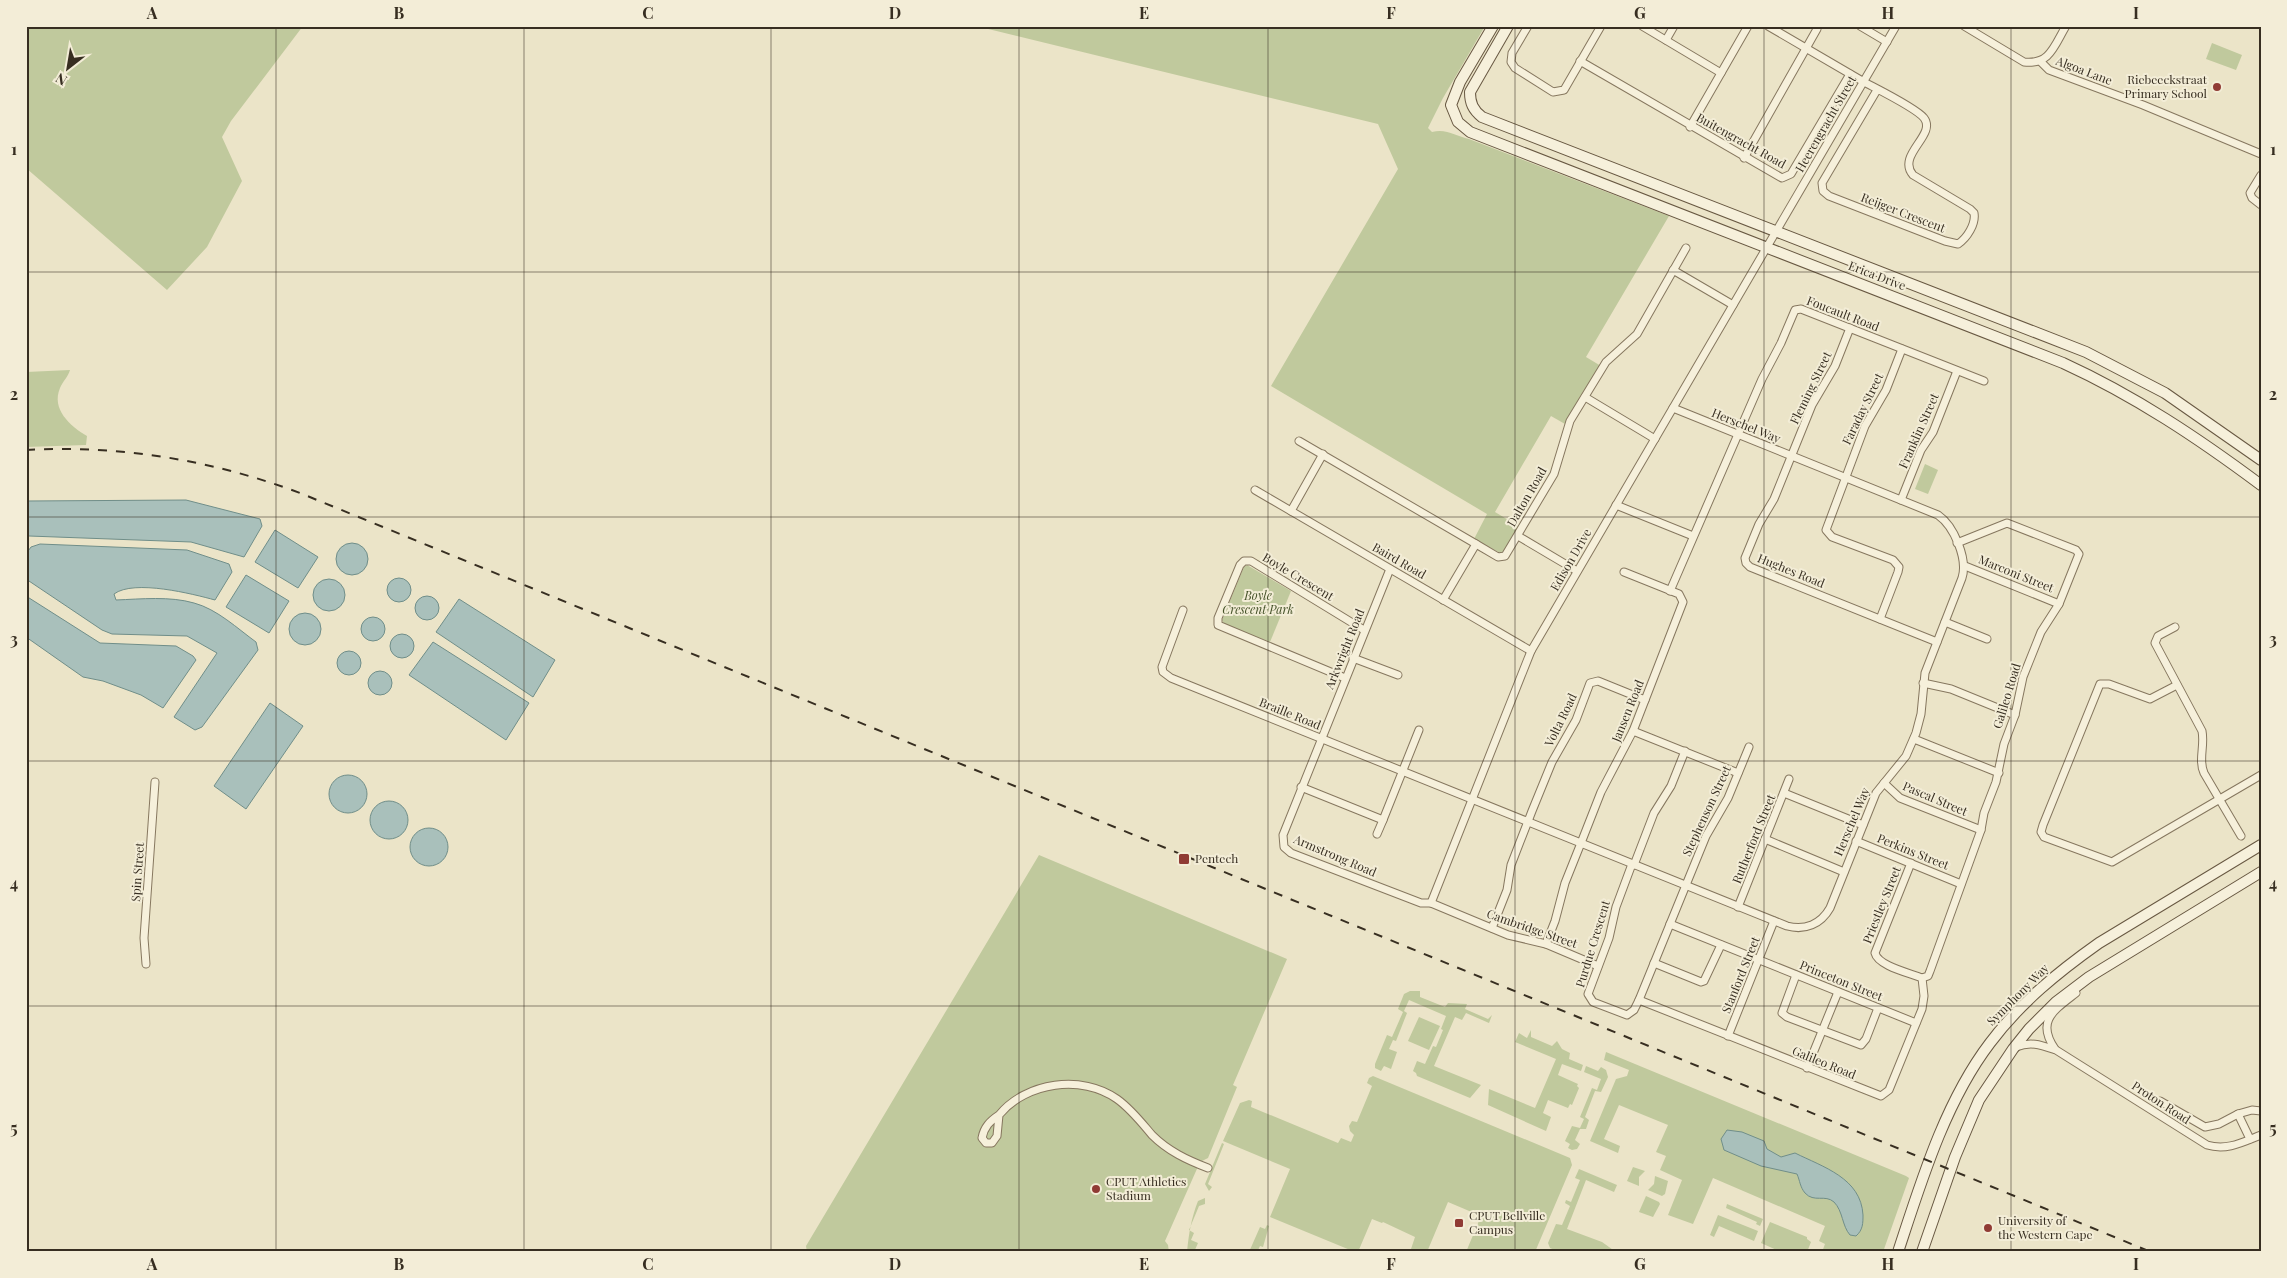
<svg xmlns="http://www.w3.org/2000/svg" width="2287" height="1278" font-family="'Playfair Display',serif">
  <style>
    .green { fill: #c0c99d }
    .water { fill: #a9c0bb; stroke: #708e89 }
    .lines { fill: none; stroke-linecap: round; stroke-linejoin: round }
    .minor-casing { stroke: #86775f; stroke-width: 9 }
    .secondary-casing { stroke: #685842; stroke-width: 12 }
    .minor { stroke: #f6f0db; stroke-width: 7 }
    .secondary { stroke: #f6f0db; stroke-width: 10 }
    .rail { stroke: #372e21; stroke-width: 2; stroke-dasharray: 9 9; stroke-linecap: butt }
    .grid { fill: none; stroke: #372e21; stroke-width: 1; stroke-opacity: 0.55 }
    .poi-dot { fill: #903b34; stroke: #f3edd7; stroke-width: 2 }
    .labels { text-anchor: middle; stroke-width: 4; stroke-linejoin: round; paint-order: stroke }
    .street-label { font-size: 12px; fill: #372e21; stroke: #f3edd7 }
    .poi-label { font-size: 12px; fill: #372e21; stroke: #f3edd7; text-anchor: start }
    .park-label { font-size: 12px; font-style: italic; fill: #455229; stroke: #f3edd7 }
    .neatline { fill: none; stroke: #372e21; stroke-width: 2 }
    .grid-label { font-size: 16px; text-anchor: middle; font-weight: bold; fill: #372e21 }
  </style>
  <rect width="100%" height="100%" fill="#ebe4c8"/>
  <g class="green">
    <polygon points="26,26 303,26 231,121 222,137 242,181 207,247 167,290 26,168"/>
    <path d="M976,26h509l-42,72 -15,30 4,4c14,-4 24,4 37,7l200,77 -83,141 15,9 -22,32v5l-14,21 -14,-8 -56,96 25,15 -18,27 -28,-15 13,-25 -216,-128 127,-217 -20,-45z"/>
    <polygon points="2212,43 2242,55 2236,70 2206,59"/>
    <path d="M70,370c-2,7 -7,11 -10,18 -9,21 10,38 27,48l-1,9 -60,2v-75z"/>
    <polygon points="1925,464 1938,470 1928,494 1915,489"/>
    <polygon points="1247,565 1291,591 1270,642 1224,624 1222,620 1244,567"/>
    <polygon points="1039,855 1287,959 1233,1085 1237,1087 1208,1158 1200,1162 1165,1241 1168,1245 1169,1252 807,1252 806,1246"/>
    <polygon points="1410,991 1420,991 1420,997 1445,1007 1448,1003 1467,1004 1465,1009 1488,1019 1492,1015 1489,1023 1466,1013 1462,1020 1455,1017 1434,1066 1481,1085 1470,1098 1417,1076 1416,1073 1413,1071 1417,1061 1425,1064 1433,1046 1436,1047 1443,1030 1441,1029 1446,1016 1409,1000 1404,1011 1407,1013 1396,1041 1393,1040 1389,1049 1397,1052 1391,1069 1384,1066 1381,1071 1375,1068 1375,1064 1387,1035 1392,1037 1403,1012 1398,1009 1404,994"/>
    <polygon points="1419,1017 1440,1026 1429,1050 1408,1041"/>
    <polygon points="1531,1030 1531,1037 1552,1046 1557,1041 1562,1049 1570,1053 1569,1059 1583,1065 1581,1071 1562,1064 1558,1075 1578,1084 1577,1086 1579,1088 1572,1105 1570,1104 1568,1108 1548,1100 1543,1113 1551,1117 1546,1131 1488,1105 1489,1089 1535,1108 1556,1059 1515,1042 1519,1033 1527,1038"/>
    <polygon points="1606,1052 1906,1176 1909,1178 1883,1252 1822,1252 1825,1244 1819,1241 1825,1226 1713,1178 1693,1224 1668,1215 1682,1180 1660,1170 1666,1156 1656,1152 1668,1125 1619,1105 1604,1139 1620,1146 1618,1153 1590,1141 1616,1079 1627,1076 1629,1070 1604,1060"/>
    <polygon points="1586,1066 1598,1071 1601,1067 1606,1070 1608,1077 1601,1092 1595,1091 1585,1117 1589,1120 1586,1129 1580,1129 1575,1140 1580,1144 1577,1149 1572,1150 1568,1148 1570,1144 1565,1141 1572,1126 1580,1128 1584,1119 1580,1117 1592,1088 1597,1090 1601,1079 1584,1072"/>
    <polygon points="1373,1076 1570,1158 1572,1165 1535,1252 1466,1252 1481,1216 1448,1202 1427,1252 1410,1252 1415,1237 1383,1222 1382,1223 1372,1219 1358,1252 1355,1252 1270,1217 1290,1169 1223,1141 1240,1103 1249,1100 1252,1101 1251,1107 1338,1143 1341,1138 1351,1142 1354,1135 1350,1131 1349,1126 1352,1121 1357,1122 1372,1086 1367,1083 1369,1078"/>
    <polygon points="1222,1143 1224,1144 1208,1184 1212,1187 1209,1191 1205,1184"/>
    <polygon points="1633,1167 1645,1171 1639,1177 1639,1186 1627,1181"/>
    <polygon points="1579,1169 1617,1185 1614,1192 1586,1180 1567,1229 1602,1242 1616,1252 1559,1252 1550,1248 1548,1243 1556,1224 1562,1225 1570,1206 1565,1203 1566,1200 1571,1202 1580,1180 1575,1178"/>
    <polygon points="1655,1176 1668,1181 1665,1194 1662,1196 1648,1190 1654,1184"/>
    <polygon points="1646,1196 1659,1202 1660,1204 1653,1217 1639,1212"/>
    <path d="M1205,1198v6l-6,2 -10,24 5,3 -3,7 7,3 -4,9h-7c2,-19 4,-33 11,-51z"/>
    <polygon points="1727,1204 1763,1219 1760,1226 1756,1224 1757,1222 1726,1208"/>
    <polygon points="1718,1215 1758,1231 1754,1241 1719,1226 1714,1237 1710,1235"/>
    <polygon points="1770,1222 1807,1237 1807,1239 1811,1242 1807,1252 1781,1252 1761,1243"/>
    <polygon points="1267,1225 1269,1226 1263,1247 1260,1246 1257,1252 1249,1252 1260,1227 1265,1229"/>
  </g>
  <g class="water">
    <polygon points="186,500 260,519 262,526 244,557 191,542 29,536 26,538 26,501"/>
    <polygon points="275,530 318,557 298,588 255,562"/>
    <circle cx="352" cy="559" r="16"/>
    <path d="M40,544l147,6 42,14 3,8 -17,28c-22,-6 -81,-21 -101,-6l2,6c25,-1 54,-4 78,3 23,6 44,26 62,39l2,8 -56,77 -7,3 -21,-13 43,-64 -30,-17 -75,-2 -10,-4 -76,-51v-25l5,-7z"/>
    <polygon points="246,575 289,601 269,633 226,607"/>
    <circle cx="399" cy="590" r="12"/>
    <circle cx="329" cy="595" r="16"/>
    <circle cx="427" cy="608" r="12"/>
    <polygon points="26,596 100,643 176,646 193,656 196,660 163,708 141,695 103,681 83,677 26,637"/>
    <polygon points="459,599 555,660 533,697 436,632"/>
    <circle cx="305" cy="629" r="16"/>
    <circle cx="373" cy="629" r="12"/>
    <circle cx="402" cy="646" r="12"/>
    <polygon points="433,642 529,703 506,740 409,675"/>
    <circle cx="349" cy="663" r="12"/>
    <circle cx="380" cy="683" r="12"/>
    <polygon points="270,703 303,726 246,809 214,786"/>
    <circle cx="348" cy="794" r="19"/>
    <circle cx="389" cy="820" r="19"/>
    <circle cx="429" cy="847" r="19"/>
    <path d="M1727,1130l15,2 22,9 3,8 14,8 14,-4c28,14 66,25 68,62 0,8 0,15 -7,21l-6,-1c-8,-9 -7,-24 -16,-33 -9,-8 -20,1 -29,-9 -5,-6 -5,-12 -8,-19l-36,-8 -37,-16 -3,-11z"/>
  </g>
  <g class="lines">
    <g class="minor-casing">
      <g id="minor">
        <polyline points="1528,26 1512,53 1511,62 1515,68 1553,92 1564,90 1601,26"/>
        <polyline points="1642,26 1721,73"/>
        <path d="M1768,26l96,56c13,7 52,26 60,36 13,17 -28,37 -11,57l57,34 4,4c2,11 -7,25 -16,31l-13,-3 -116,-45 -6,-5 -1,-8 55,-93"/>
        <polyline points="1860,26 1887,42"/>
        <path d="M1964,26l60,36c26,3 30,-16 42,-36"/>
        <polyline points="1666,40 1674,26"/>
        <polyline points="1580,61 1782,178 1791,174 1850,74"/>
        <polyline points="2041,62 2049,70 2143,105 2261,154"/>
        <polyline points="1690,127 1748,26"/>
        <polyline points="1744,158 1817,29"/>
        <polyline points="2261,175 2250,193 2252,198 2261,205"/>
        <polyline points="1673,270 1733,305"/>
        <polyline points="1850,328 1835,366 1812,405 1774,499 1759,524 1745,558 1746,563 1750,567 1937,642"/>
        <polyline points="1585,397 1655,439"/>
        <polyline points="1299,441 1476,544 1498,557 1505,556 1554,474 1570,421 1606,362 1637,334 1686,248"/>
        <polyline points="1255,490 1531,651"/>
        <polyline points="1901,500 1921,450 1933,432 1957,371"/>
        <polyline points="1616,505 1693,536"/>
        <polyline points="1291,511 1323,454"/>
        <polyline points="1518,536 1577,571"/>
        <polyline points="1965,566 2059,604"/>
        <polyline points="1390,569 1283,835 1284,847 1291,853 1421,903 1431,903 1508,935 1546,944 1598,966"/>
        <polyline points="1670,591 1762,379 1781,343 1795,310 1801,309 1984,381"/>
        <polyline points="1443,600 1476,544"/>
        <path d="M1183,610l-21,57 1,5 8,6 616,248c18,5 34,-2 43,-18l46,-115 30,-37 10,-23 5,-19 4,-41 37,-95c6,-19 -8,-52 -24,-63l-265,-107"/>
        <polyline points="1880,619 1898,572 1899,567 1893,560 1832,537 1826,530 1865,426 1886,390 1902,349"/>
        <polyline points="1945,622 1987,639"/>
        <path d="M2175,627l-17,9 -3,7 47,88c3,15 -4,29 2,42l37,63"/>
        <polyline points="1353,658 1398,675"/>
        <polyline points="1345,678 1218,625 1218,618 1240,565 1244,561 1251,561 1364,630"/>
        <polyline points="1923,683 1951,689 2015,715"/>
        <polyline points="2177,685 2150,699 2109,684 2100,684 2043,825 2041,832 2044,837 2112,862 2261,775"/>
        <polyline points="1633,731 1738,773"/>
        <polyline points="1914,739 1999,773"/>
        <polyline points="1884,783 1900,798 1981,830"/>
        <polyline points="1301,787 1383,820 1419,730"/>
        <polyline points="1784,793 1863,825"/>
        <polyline points="1377,834 1383,820"/>
        <polyline points="1765,839 1844,872"/>
        <polyline points="1856,841 1961,884"/>
        <path d="M1911,863l-36,90c3,13 35,20 47,25l6,-2 2,-5 51,-141 3,-17 12,-31 8,-38 11,-29 8,-38 18,-45 18,-28 20,-50 -3,-4 -69,-27 -50,20"/>
        <polyline points="1632,864 1616,907 1609,938 1588,994 1593,1002 1627,1015 1634,1010 1639,1000 1706,836 1728,798 1749,747"/>
        <polyline points="1634,865 1654,813 1671,786 1685,751"/>
        <polyline points="1431,903 1531,651 1896,26"/>
        <polyline points="1738,907 1789,779"/>
        <polyline points="1670,924 1916,1023"/>
        <polyline points="1492,928 1507,890 1511,865 1532,811 1552,762 1576,720 1590,683 1598,681 1645,700"/>
        <polyline points="1546,944 1555,921 1565,883 1581,843 1601,792 1633,731 1683,602 1679,594 1624,572"/>
        <polyline points="1654,963 1701,982 1704,981 1721,945"/>
        <polyline points="146,964 144,938 155,782"/>
        <polyline points="1796,975 1782,1013 1787,1017 1861,1045 1866,1039 1878,1008"/>
        <polyline points="1639,1000 1881,1096 1889,1090 1922,1009 1924,996 1922,978"/>
        <polyline points="1728,1036 1774,921"/>
        <path d="M2016,1047c15,-6 25,-2 40,3l151,95c20,6 36,-3 54,-10"/>
        <path d="M2055,1049c-19,-28 -2,-38 21,-56"/>
        <polyline points="1807,1068 1838,992"/>
        <polyline points="2160,1101 2205,1127 2219,1124 2238,1114 2250,1139"/>
        <polyline points="2238,1114 2252,1110 2261,1111"/>
        <path d="M999,1115c-9,6 -15,12 -17,23l4,5h6l5,-7 2,-21c27,-33 83,-41 118,-16 14,10 24,23 35,36 16,16 35,25 56,33"/>
      </g>
    </g>
    <g class="secondary-casing">
      <g id="secondary">
        <path d="M1493,26l-33,56 -9,23 7,17 12,10 593,231c72,33 135,75 198,122"/>
        <path d="M1508,26l-38,66c0,11 3,18 12,25l604,235 79,41 96,67"/>
        <path d="M1898,1252c23,-70 47,-150 92,-209 30,-40 68,-71 109,-100l162,-98"/>
        <polyline points="1922,1252 1955,1157 1979,1100 2013,1049 2029,1029 2056,1002 2089,977 2261,872"/>
      </g>
    </g>
    <use href="#minor" class="minor"/>
    <use href="#secondary" class="secondary"/>
    <path class="rail" d="M26,450c95,-5 186,10 274,43l1851,759"/>
  </g>
  <path class="grid" d="M276,26v1226M524,26v1226M771,26v1226M1019,26v1226M1268,26v1226M1515,26v1226M1764,26v1226M2011,26v1226M26,272h2235M26,517h2235M26,761h2235M26,1006h2235"/>
  <g class="poi-dot">
    <circle cx="2217" cy="87" r="5"/>
    <rect x="1178" y="853" width="12" height="12" rx="2.5"/>
    <circle cx="1096" cy="1189" r="5"/>
    <rect x="1454" y="1218" width="10" height="10" rx="2.5"/>
    <circle cx="1988" cy="1228" r="5"/>
  </g>
  <g class="labels">
    <g class="street-label">
      <text transform="translate(2084 71) rotate(21)" y="4">Algoa Lane</text>
      <text transform="translate(1826 124) rotate(-60)" y="4">Heerengracht Street</text>
      <text transform="translate(1741 141) rotate(29)" y="4">Buitengracht Road</text>
      <text transform="translate(1903 213) rotate(21)" y="4">Reijger Crescent</text>
      <text transform="translate(1877 276) rotate(21)" y="4">Erica Drive</text>
      <text transform="translate(1843 314) rotate(21)" y="4">Foucault Road</text>
      <text transform="translate(1811 388) rotate(-64)" y="4">Fleming Street</text>
      <text transform="translate(1863 409) rotate(-64)" y="4">Faraday Street</text>
      <text transform="translate(1746 426) rotate(22)" y="4">Herschel Way</text>
      <text transform="translate(1919 431) rotate(-66)" y="4">Franklin Street</text>
      <text transform="translate(1527 497) rotate(-60)" y="4">Dalton Road</text>
      <text transform="translate(1571 560) rotate(-60)" y="4">Edison Drive</text>
      <text transform="translate(1399 561) rotate(30)" y="4">Baird Road</text>
      <text transform="translate(1791 571) rotate(22)" y="4">Hughes Road</text>
      <text transform="translate(2016 574) rotate(22)" y="4">Marconi Street</text>
      <text transform="translate(1298 577) rotate(31)" y="4">Boyle Crescent</text>
      <text transform="translate(1345 649) rotate(-68)" y="4">Arkwright Road</text>
      <text transform="translate(2007 696) rotate(-73)" y="4">Galileo Road</text>
      <text transform="translate(1628 711) rotate(-68)" y="4">Jansen Road</text>
      <text transform="translate(1290 714) rotate(22)" y="4">Braille Road</text>
      <text transform="translate(1561 720) rotate(-64)" y="4">Volta Road</text>
      <text transform="translate(1935 799) rotate(23)" y="4">Pascal Street</text>
      <text transform="translate(1707 811) rotate(-65)" y="4">Stephenson Street</text>
      <text transform="translate(1852 822) rotate(-67)" y="4">Herschel Way</text>
      <text transform="translate(1754 839) rotate(-68)" y="4">Rutherford Street</text>
      <text transform="translate(1913 852) rotate(22)" y="4">Perkins Street</text>
      <text transform="translate(1335 856) rotate(23)" y="4">Armstrong Road</text>
      <text transform="translate(138 872) rotate(-86)" y="4">Spin Street</text>
      <text transform="translate(1882 905) rotate(-68)" y="4">Priestley Street</text>
      <text transform="translate(1532 929) rotate(19)" y="4">Cambridge Street</text>
      <text transform="translate(1593 944) rotate(-73)" y="4">Purdue Crescent</text>
      <text transform="translate(1741 975) rotate(-68)" y="4">Stanford Street</text>
      <text transform="translate(1841 981) rotate(22)" y="4">Princeton Street</text>
      <text transform="translate(2018 995) rotate(-45)" y="4">Symphony Way</text>
      <text transform="translate(1824 1063) rotate(22)" y="4">Galileo Road</text>
      <text transform="translate(2161 1103) rotate(33)" y="4">Proton Road</text>
    </g>
    <g class="poi-label">
      <text x="2207" y="84" text-anchor="end">Riebeeckstraat<tspan x="2207" dy="14">Primary School</tspan></text>
      <text x="1195" y="863">Pentech</text>
      <text x="1106" y="1186">CPUT Athletics<tspan x="1106" dy="14">Stadium</tspan></text>
      <text x="1469" y="1220">CPUT Bellville<tspan x="1469" dy="14">Campus</tspan></text>
      <text x="1998" y="1225">University of<tspan x="1998" dy="14">the Western Cape</tspan></text>
    </g>
    <g class="park-label">
      <text x="1258" y="600">Boyle<tspan x="1258" dy="14">Crescent Park</tspan></text>
    </g>
  </g>
  <rect width="2287" height="1278" fill="none" stroke="#f3edd7" stroke-width="55"/>
  <g transform="translate(68 68) rotate(211)" stroke="#f3edd7" stroke-width="4" paint-order="stroke">
  <path d="M0-4L9 19L0 12L-9 19Z" fill="#372e21"/>
  <text y="-8" font-size="14" font-weight="bold" text-anchor="middle" fill="#372e21">N</text>
  </g>
  <rect x="28" y="28" width="2232" height="1222" class="neatline"/>
  <g class="grid-label">
    <text x="152" y="19">A</text>
    <text x="399" y="19">B</text>
    <text x="648" y="19">C</text>
    <text x="895" y="19">D</text>
    <text x="1144" y="19">E</text>
    <text x="1391" y="19">F</text>
    <text x="1640" y="19">G</text>
    <text x="1888" y="19">H</text>
    <text x="2136" y="19">I</text>
    <text x="14" y="155">1</text>
    <text x="2273" y="155">1</text>
    <text x="14" y="400">2</text>
    <text x="2273" y="400">2</text>
    <text x="14" y="645">3</text>
    <text x="2273" y="645">3</text>
    <text x="14" y="889">4</text>
    <text x="2273" y="889">4</text>
    <text x="14" y="1134">5</text>
    <text x="2273" y="1134">5</text>
    <text x="152" y="1270">A</text>
    <text x="399" y="1270">B</text>
    <text x="648" y="1270">C</text>
    <text x="895" y="1270">D</text>
    <text x="1144" y="1270">E</text>
    <text x="1391" y="1270">F</text>
    <text x="1640" y="1270">G</text>
    <text x="1888" y="1270">H</text>
    <text x="2136" y="1270">I</text>
  </g>
</svg>
